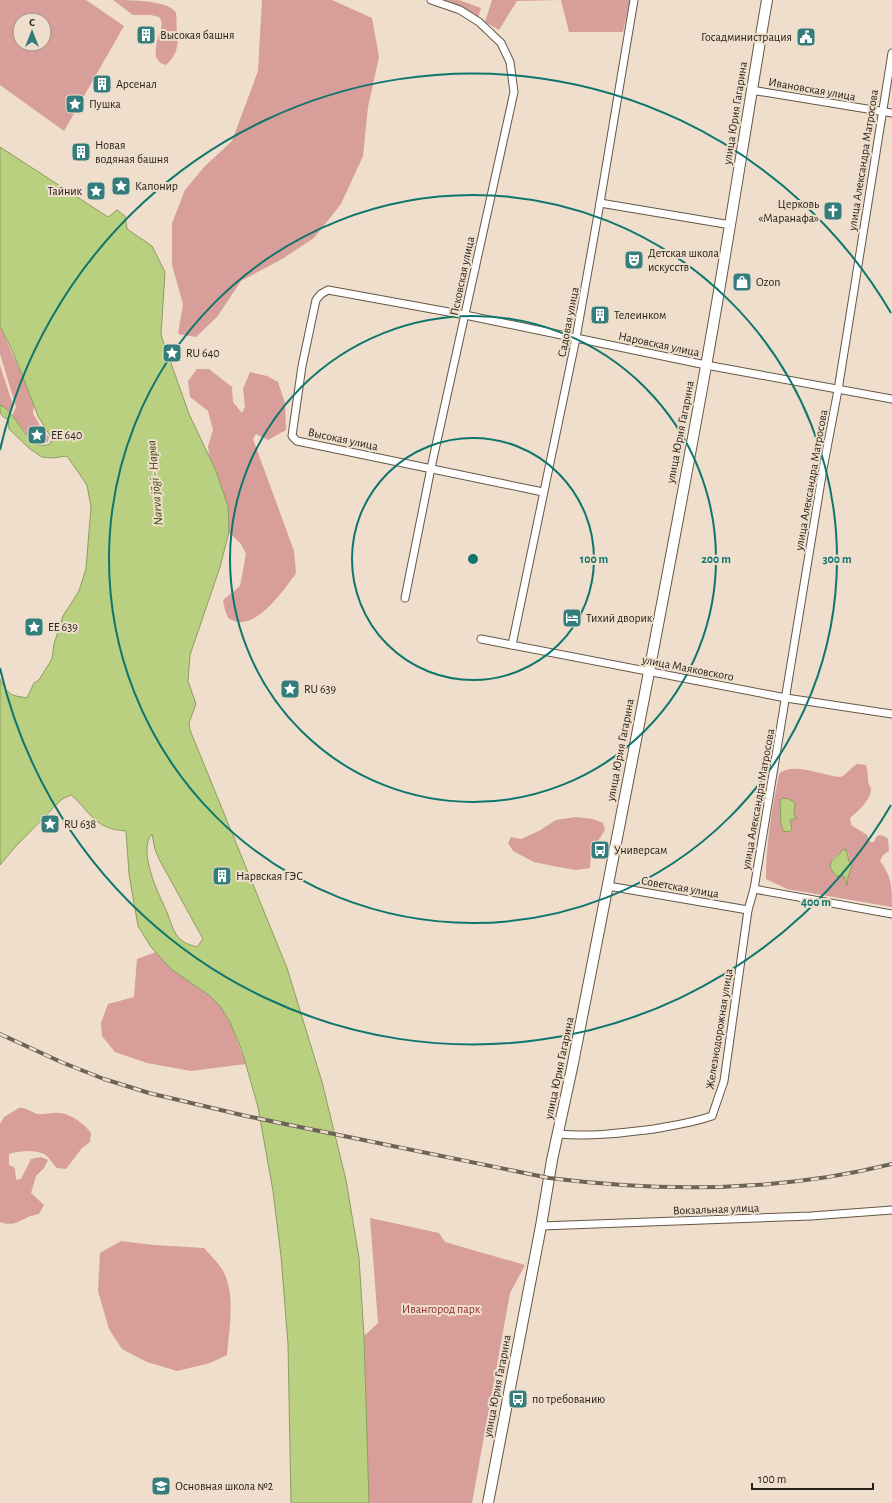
<svg xmlns="http://www.w3.org/2000/svg" width="892" height="1503" font-family="'Alegreya Sans',sans-serif">
  <style>
    .green { fill: #d89e9a; fill-rule: evenodd }
    .water { fill: #b9d080; stroke: #8d9c61; fill-rule: evenodd }
    .lines { fill: none; stroke-linecap: round; stroke-linejoin: round }
    .street-casing { stroke: #655747; stroke-width: 9 }
    .secondary-casing { stroke: #655747; stroke-width: 12 }
    .street { stroke: #fff; stroke-width: 7 }
    .secondary { stroke: #fff; stroke-width: 10 }
    .rail-casing { stroke: #6c6357; stroke-width: 4 }
    .rail { stroke: #eedecb; stroke-width: 2.5; stroke-dasharray: 8; stroke-linecap: butt }
    .ring { fill: none; stroke: #0f766e; stroke-width: 2 }
    .labels { text-anchor: middle; stroke-width: 4; stroke-linejoin: round; paint-order: stroke }
    .poi-label { font-size: 12px; fill: #27211a; stroke: #eedecb; text-anchor: start }
    .street-label { font-size: 12px; fill: #27211a; stroke: #eedecb }
    .park-label { font-size: 12px; fill: #932c2e; stroke: #eedecb }
    .water-label { font-size: 13px; font-style: italic; fill: #3f4d12; stroke: #eedecb }
    .centre { fill: #0f766e; stroke: #eedecb; stroke-width: 2 }
    .ring-label { font-size: 12px; text-anchor: middle; font-weight: bold; fill: #0f766e; stroke: #eedecb; stroke-width: 4; stroke-linejoin: round; paint-order: stroke }
  </style>
  <rect width="100%" height="100%" fill="#eedecb"/>
  <g class="green">
    <path d="M0,0h86l38,26 -60,105 -64,-46zM20,20h24v24h-24z"/>
    <path d="M113,0c15,0 57,0 63,13 1,5 0,12 1,18 2,14 0,24 -11,34l-6,-2 -4,-6c-1,-5 0,-10 1,-16 2,-8 8,-17 2,-24l-8,-2h-18z"/>
    <polygon points="262,0 332,0 372,18 379,57 368,107 363,156 341,204 314,238 282,259 241,281 217,317 196,337 178,334 183,304 172,265 172,223 185,190 204,167 232,141 258,71"/>
    <polygon points="439,0 459,0 481,8 478,18"/>
    <polygon points="492,0 630,0 623,32 569,32 561,0 517,1 499,30 485,22"/>
    <path d="M0,326l25,56 3,10 6,11 -1,11c5,7 9,18 16,23l-1,5 -14,1 -22,-27 4,-9 -16,-53z"/>
    <polygon points="0,365 13,405 9,412 0,405"/>
    <path d="M197,369h12l23,18 1,15 9,11 3,-6 -2,-18 7,-17 17,4 11,6 7,21 1,27 -18,10 -12,-6 -3,5 41,112 2,22c-11,16 -37,53 -59,49 -3,-1 -7,-3 -9,-4l-3,-8 -2,-10 17,-14 6,-32 -5,-10 -12,-12 -1,-23 -12,-38 -7,-16 -1,-9 5,-16 -5,-19 -18,-14 -2,-16z"/>
    <path d="M857,764l9,1c2,7 2,9 2,16 0,3 3,6 3,9 -1,11 -13,21 -21,28l1,7 16,10 3,7h4l2,-5 3,-2 5,1 4,3 1,12 -6,4 -3,6c12,16 12,27 12,46l-105,-18 -21,-10c0,-36 6,-70 13,-105 13,-13 45,2 61,3 7,-2 10,-9 17,-13zM780,801l15,8 -1,7 -4,4 2,9 -11,-5zM848,852l1,9 3,5 -4,11 -1,7 -2,-3 -1,-5 -11,-18 8,-5z"/>
    <polygon points="576,817 593,819 603,823 605,830 591,852 590,868 576,870 553,866 534,862 513,851 508,843 511,837 521,839 539,831 556,820"/>
    <polygon points="156,952 171,969 210,996 220,1006 230,1022 246,1064 191,1071 147,1063 115,1052 102,1036 101,1023 108,1004 134,997 137,959"/>
    <path d="M19,1108c6,-1 12,4 18,6 5,1 11,-1 16,-1 14,-2 30,9 38,20l-1,9 -8,6 -16,21 -9,-1c-5,-4 -7,-11 -13,-14 -11,-5 -24,-3 -35,0v11l6,3 1,12 5,-1 10,-20 10,-2 7,3 -4,8 -8,8 -5,17 13,12 -5,9c-4,1 -10,2 -13,4 -10,5 -14,8 -26,4v-98l4,-7z"/>
    <polygon points="370,1218 439,1233 445,1242 525,1265 510,1293 472,1503 369,1503 364,1336 378,1323"/>
    <path d="M121,1241l32,4 51,3c7,8 17,17 21,27 10,23 4,55 2,80l-17,8 -33,8 -30,-9 -25,-13 -13,-20 -11,-38 2,-38z"/>
  </g>
  <g class="water">
    <path d="M0,147l108,70 9,-7 8,6 2,13 25,17 13,26 -4,63 28,79 27,57 12,35 1,26 -9,35 -30,88 -2,26 8,23 -7,19 1,7 97,238 35,114 24,98 13,78 5,78 5,167h-78l-3,-159 -7,-88 -8,-65 -15,-84 -16,-56 -12,-29 -10,-16 -10,-10 -39,-27 -20,-22 -13,-21 -9,-52 -3,-43c-6,-1 -13,-1 -19,-4 -15,-5 -24,-23 -36,-32l-9,4 -46,47 -16,19v-186c9,17 10,16 27,19l7,-15 5,-3 13,-21 2,-15 9,-28 16,-25 7,-22 5,-62 -4,-22 -20,-29 -14,2 -11,-1 -12,-8 -21,-20 -1,-10c-8,-2 -8,-7 -8,-14 17,7 29,49 50,39l2,-5 -14,-23 -25,-64 -13,-26zM152,834l3,15 4,10 44,80 -6,8c-7,-2 -14,-4 -19,-10 -5,-6 -8,-17 -11,-25 -8,-17 -30,-61 -15,-78z"/>
    <polygon points="783,798 789,799 795,803 794,816 797,818 790,820 792,829 789,832 783,831 781,824 780,800"/>
    <path d="M846,849l3,12 3,5 -4,11 -1,8 -3,-9h-8c-14,-16 2,-17 6,-26z"/>
  </g>
  <g class="lines">
    <g class="street-casing">
      <g id="street">
        <polyline points="751,90 892,113"/>
        <polyline points="600,203 731,225"/>
        <polyline points="543,492 297,441 292,436 302,366 316,300 321,294 328,290 465,315 706,365 892,399"/>
        <polyline points="405,598 431,468 514,92 510,62 501,43 479,22 460,10 431,0"/>
        <polyline points="481,639 786,698 892,714"/>
        <polyline points="512,645 576,338 600,203 634,0"/>
        <polyline points="608,886 748,910"/>
        <polyline points="754,889 892,914"/>
        <path d="M558,1134c32,3 64,-1 96,-5 21,-4 38,-6 58,-13l12,-35 24,-171 6,-21 69,-420 15,-79 54,-337"/>
        <polyline points="541,1226 811,1216 892,1210"/>
      </g>
    </g>
    <g class="secondary-casing">
      <path id="secondary" d="M488,1503l53,-277 11,-66 20,-92c46,-234 92,-467 134,-702 22,-122 40,-244 61,-366"/>
    </g>
    <use href="#street" class="street"/>
    <use href="#secondary" class="secondary"/>
    <g class="rail-casing">
      <path id="rail" d="M0,1034l61,28 43,17 45,14 97,23 303,62c113,14 232,14 343,-14"/>
    </g>
    <use href="#rail" class="rail"/>
  </g>
  <g class="ring">
    <circle cx="473" cy="559" r="121"/>
    <circle cx="473" cy="559" r="243"/>
    <circle cx="473" cy="559" r="364"/>
    <path d="M891 805A485 485 0 0 1 0 668M0 450A485 485 0 0 1 891 313"/>
  </g>
  <defs>
    <g id="building-square" transform="scale(1)"><rect x="-9" y="-9" width="18" height="18" rx="4" fill="#347d7d" stroke="#eedecb"/><path d="M-4-6H4V6H1V3H-1V6H-4ZM-2.5-4.3h1.7v1.8h-1.7ZM.8-4.3h1.7v1.8H.8ZM-2.5-1h1.7V.8h-1.7ZM.8-1h1.7V.8H.8Z" fill="#fff"/></g>
    <g id="civic-square" transform="scale(1)"><rect x="-9" y="-9" width="18" height="18" rx="4" fill="#347d7d" stroke="#eedecb"/><path d="M-.6-6.5H3V-4.5H.6V-3L4-1V1h2V6H-6V1h2V-1L-.6-3ZM-1.2 2.5V6h2.4V2.5Z" fill="#fff"/></g>
    <g id="sight-square" transform="scale(1)"><rect x="-9" y="-9" width="18" height="18" rx="4" fill="#347d7d" stroke="#eedecb"/><path d="M0-6L1.8-2.2L6-1.7L2.9 1.2L3.7 5.4L0 3.3L-3.7 5.4L-2.9 1.2L-6-1.7L-1.8-2.2Z" fill="#fff"/></g>
    <g id="church-square" transform="scale(1)"><rect x="-9" y="-9" width="18" height="18" rx="4" fill="#347d7d" stroke="#eedecb"/><path d="M-1.2-6h2.4v3.5h3.3v2.4h-3.3V6h-2.4V-.1h-3.3v-2.4h3.3Z" fill="#fff"/></g>
    <g id="theatre-square" transform="scale(1)"><rect x="-9" y="-9" width="18" height="18" rx="4" fill="#347d7d" stroke="#eedecb"/><path d="M-5-5.5Q0-4 5-5.5V0Q5 5 0 6Q-5 5-5 0ZM-3.3-2.5H-1v1.5H-3.3ZM1-2.5H3.3v1.5H1ZM-2.8 1Q0 5.5 2.8 1Z" fill="#fff"/></g>
    <g id="shop-square" transform="scale(1)"><rect x="-9" y="-9" width="18" height="18" rx="4" fill="#347d7d" stroke="#eedecb"/><path d="M-5-2.5h2.3a2.7 3.5 0 0 1 5.4 0H5L5.5 6h-11ZM-1.5-2.5h3a1.5 2.3 0 0 0-3 0Z" fill="#fff"/></g>
    <g id="hotel-square" transform="scale(1)"><rect x="-9" y="-9" width="18" height="18" rx="4" fill="#347d7d" stroke="#eedecb"/><path d="M-6-4.5h1.5V1H6V5H4.5V3h-9V5H-6ZM-4 0a1.8 1.8 0 1 1 3.6 0ZM.5 0V-2.5h3Q6-2.5 6 0Z" fill="#fff"/></g>
    <g id="bus-square" transform="scale(1)"><rect x="-9" y="-9" width="18" height="18" rx="4" fill="#347d7d" stroke="#eedecb"/><path d="M-5-6H5V4H4V6H2V4H-2V6H-4V4H-5ZM-3.5-4V0h7V-4ZM-3.5 1.2v1.5H-2V1.2ZM2 1.2v1.5H3.5V1.2Z" fill="#fff"/></g>
    <g id="school-square" transform="scale(1)"><rect x="-9" y="-9" width="18" height="18" rx="4" fill="#347d7d" stroke="#eedecb"/><path d="M0-5L7-2L0 1L-7-2ZM-4 1L0 2.5L4 1V4Q0 6-4 4Z" fill="#fff"/></g>
  </defs>
  <g fill-rule="evenodd">
    <use href="#building-square" x="146" y="35"/>
    <use href="#civic-square" x="806" y="37"/>
    <use href="#building-square" x="102" y="84"/>
    <use href="#sight-square" x="75" y="104"/>
    <use href="#building-square" x="81" y="152"/>
    <use href="#sight-square" x="121" y="186"/>
    <use href="#sight-square" x="96" y="191"/>
    <use href="#church-square" x="833" y="211"/>
    <use href="#theatre-square" x="634" y="260"/>
    <use href="#shop-square" x="742" y="282"/>
    <use href="#building-square" x="600" y="315"/>
    <use href="#sight-square" x="172" y="353"/>
    <use href="#sight-square" x="37" y="435"/>
    <use href="#hotel-square" x="572" y="618"/>
    <use href="#sight-square" x="34" y="627"/>
    <use href="#sight-square" x="290" y="689"/>
    <use href="#sight-square" x="50" y="824"/>
    <use href="#bus-square" x="600" y="850"/>
    <use href="#building-square" x="222" y="876"/>
    <use href="#bus-square" x="518" y="1399"/>
    <use href="#school-square" x="161" y="1486"/>
  </g>
  <g class="labels">
    <g class="poi-label">
      <text x="160" y="39">Высокая башня</text>
      <text x="792" y="41" text-anchor="end">Госадминистрация</text>
      <text x="116" y="88">Арсенал</text>
      <text x="89" y="108">Пушка</text>
      <text x="95" y="149">Новая<tspan x="95" dy="14">водяная башня</tspan></text>
      <text x="135" y="190">Капонир</text>
      <text x="82" y="195" text-anchor="end">Тайник</text>
      <text x="819" y="208" text-anchor="end">Церковь<tspan x="819" dy="14">«Маранафа»</tspan></text>
      <text x="648" y="257">Детская школа<tspan x="648" dy="14">искусств</tspan></text>
      <text x="756" y="286">Ozon</text>
      <text x="614" y="319">Телеинком</text>
      <text x="186" y="357">RU 640</text>
      <text x="51" y="439">EE 640</text>
      <text x="586" y="622">Тихий дворик</text>
      <text x="48" y="631">EE 639</text>
      <text x="304" y="693">RU 639</text>
      <text x="64" y="828">RU 638</text>
      <text x="614" y="854">Универсам</text>
      <text x="236" y="880">Нарвская ГЭС</text>
      <text x="532" y="1403">по требованию</text>
      <text x="175" y="1490">Основная школа №2</text>
    </g>
    <g class="street-label">
      <text transform="translate(812 89) rotate(10)" y="4">Ивановская улица</text>
      <text transform="translate(735 113) rotate(-81)" y="4">улица Юрия Гагарина</text>
      <text transform="translate(863 160) rotate(-81)" y="4">улица Александра Матросова</text>
      <text transform="translate(462 276) rotate(-78)" y="4">Псковская улица</text>
      <text transform="translate(568 322) rotate(-79)" y="4">Садовая улица</text>
      <text transform="translate(659 344) rotate(12)" y="4">Наровская улица</text>
      <text transform="translate(680 432) rotate(-79)" y="4">улица Юрия Гагарина</text>
      <text transform="translate(343 439) rotate(12)" y="4">Высокая улица</text>
      <text transform="translate(811 480) rotate(-80)" y="4">улица Александра Матросова</text>
      <text transform="translate(688 668) rotate(11)" y="4">улица Маяковского</text>
      <text transform="translate(620 750) rotate(-79)" y="4">улица Юрия Гагарина</text>
      <text transform="translate(758 799) rotate(-80)" y="4">улица Александра Матросова</text>
      <text transform="translate(680 887) rotate(10)" y="4">Советская улица</text>
      <text transform="translate(719 1029) rotate(-81)" y="4">Железнодорожная улица</text>
      <text transform="translate(559 1068) rotate(-78)" y="4">улица Юрия Гагарина</text>
      <text transform="translate(716 1209) rotate(-2)" y="4">Вокзальная улица</text>
      <text transform="translate(497 1386) rotate(-79)" y="4">улица Юрия Гагарина</text>
    </g>
    <g class="park-label">
      <text x="441" y="1313">Ивангород парк</text>
    </g>
    <g class="water-label">
      <text transform="translate(154 483) rotate(-95)" y="5">Narva jõgi - Нарва</text>
    </g>
  </g>
  <circle cx="473" cy="559" r="6" class="centre"/>
  <g class="ring-label">
    <text x="594" y="563">100 m</text>
    <text x="716" y="563">200 m</text>
    <text x="837" y="563">300 m</text>
    <text x="816" y="906">400 m</text>
  </g>
  <g transform="translate(32 32)"><circle r="19" fill="#eedecb" stroke="#9e9284"/>
  <path d="M0-3L7 15L0 10L-7 15Z" fill="#347d7d"/>
  <text y="-6" font-size="11" font-weight="bold" text-anchor="middle" fill="#27211a">С</text>
  </g>
  <path d="M752 1483v6h121v-6" fill="none" stroke="#27211a" stroke-width="2"/>
  <text x="758" y="1483" font-size="12" fill="#27211a" stroke="#eedecb" stroke-width="3" paint-order="stroke">100 m</text>
</svg>
